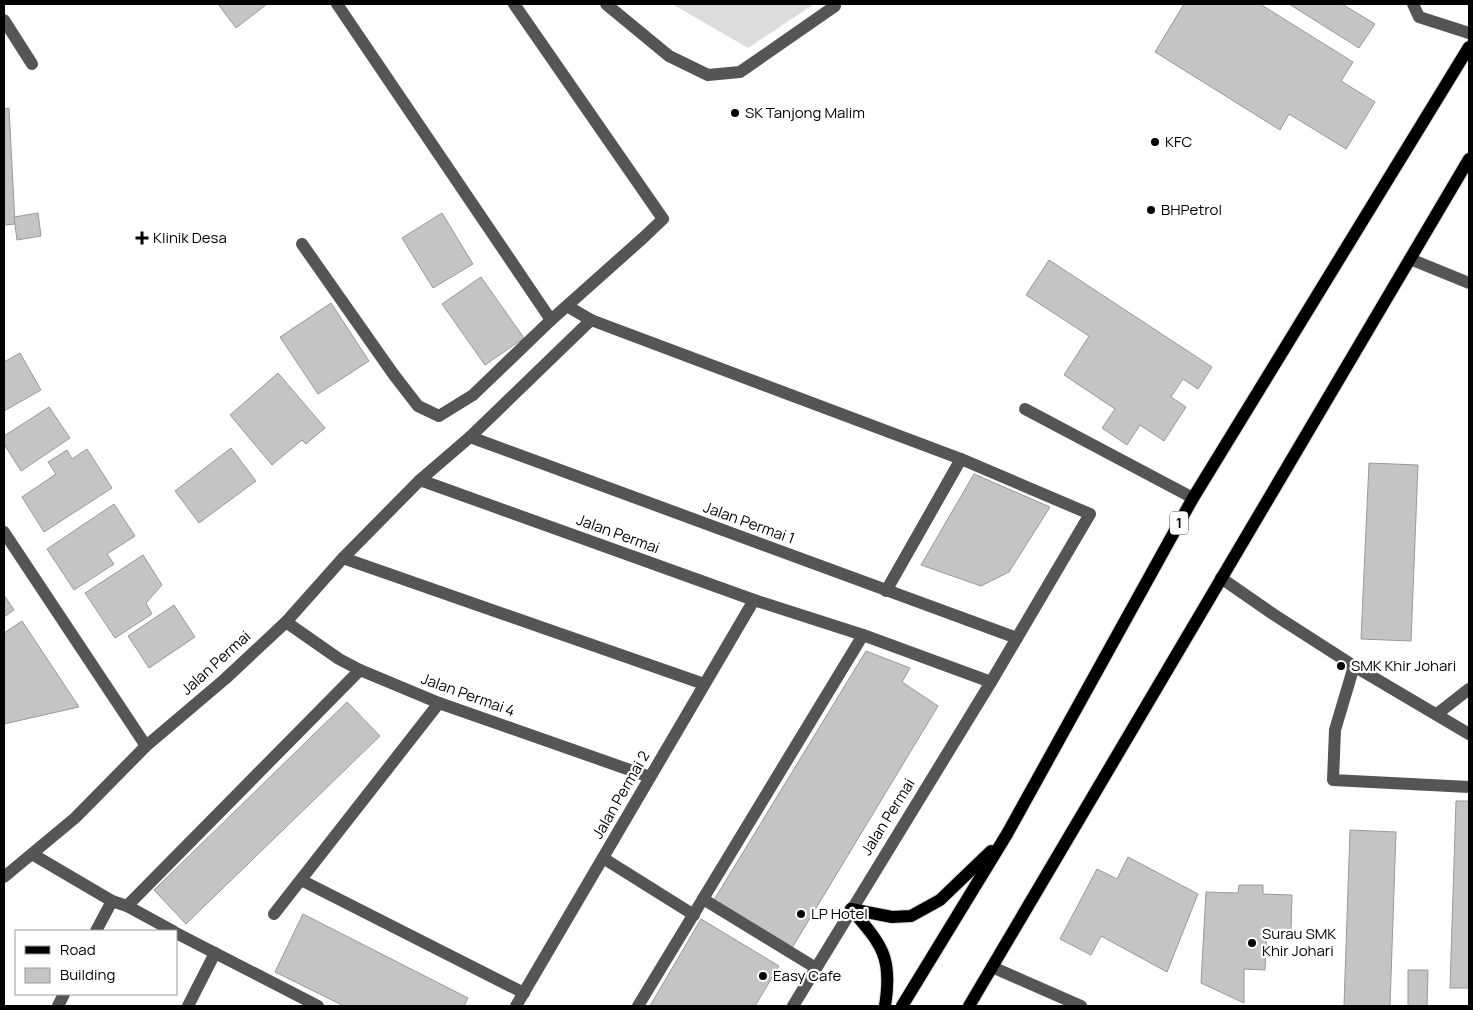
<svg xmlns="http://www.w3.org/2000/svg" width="1473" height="1010" font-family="Manrope,sans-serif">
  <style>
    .green { fill: #dcdcdc }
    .building { fill: #c4c4c4; stroke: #999 }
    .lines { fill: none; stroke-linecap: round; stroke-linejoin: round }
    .major-casing { stroke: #dbdbdb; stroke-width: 14 }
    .minor { stroke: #555; stroke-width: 12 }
    .major { stroke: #000; stroke-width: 12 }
    .poi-dot { fill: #000; stroke: #fff; stroke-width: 2 }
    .labels { text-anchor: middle; stroke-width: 4.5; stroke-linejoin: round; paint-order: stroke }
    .shield { fill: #fff; stroke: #4c4c4c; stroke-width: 1 }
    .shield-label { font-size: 14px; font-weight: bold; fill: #000 }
    .poi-label { font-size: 15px; fill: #000; stroke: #fff; text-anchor: start }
    .street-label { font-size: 15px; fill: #000; stroke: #fff }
  </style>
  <rect width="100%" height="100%" fill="#fff"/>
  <polygon class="green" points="672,4 814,4 748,48"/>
  <g class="building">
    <polygon points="218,4 267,4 236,28"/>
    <polygon points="1184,4 1260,4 1353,62 1341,81 1375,102 1346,149 1289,114 1280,130 1155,52"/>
    <polygon points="1289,4 1342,4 1375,24 1359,48"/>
    <polygon points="9,108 15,224 4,225 4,109"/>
    <polygon points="38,213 41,236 17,240 14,217"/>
    <polygon points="442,213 473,264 433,288 402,238"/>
    <polygon points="1049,260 1212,367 1198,389 1183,379 1171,397 1186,407 1164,441 1140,425 1127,445 1102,428 1115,409 1064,375 1089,336 1026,295"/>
    <polygon points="481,277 524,338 485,365 442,304"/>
    <polygon points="331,303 369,361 318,394 280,337"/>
    <polygon points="20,353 41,390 4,411 4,362"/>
    <polygon points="278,373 325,428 306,444 302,440 272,465 230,415"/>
    <polygon points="49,407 70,438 21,471 4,444 4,436"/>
    <polygon points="231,448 256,481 199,523 175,491"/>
    <polygon points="87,449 112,488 44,532 22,497 56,474 48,462 67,450 72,459"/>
    <polygon points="1369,463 1418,465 1411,641 1361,639"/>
    <polygon points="974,474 1050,507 1009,572 981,586 921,565"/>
    <polygon points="114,504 135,536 107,554 114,564 74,590 47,549"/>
    <polygon points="143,555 162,585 146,603 152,614 115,638 85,593"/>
    <polygon points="4,595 14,610 4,617"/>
    <polygon points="174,605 195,637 149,668 128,636"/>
    <polygon points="22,621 79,707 4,724 4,633"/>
    <polygon points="866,651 910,668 902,682 938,706 792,948 714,900"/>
    <polygon points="347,702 380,736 186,924 154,890"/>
    <polygon points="1456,801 1469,801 1469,988 1450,988"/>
    <polygon points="1350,830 1396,832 1390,1006 1344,1006"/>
    <polygon points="1128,857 1198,894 1167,972 1101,936 1091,955 1060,939 1097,869 1117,879"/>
    <polygon points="1239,885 1263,885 1263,894 1292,895 1291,930 1267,930 1265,970 1244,969 1244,1003 1201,983 1206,892 1238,893"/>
    <polygon points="303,914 468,998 464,1006 344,1006 275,972"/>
    <polygon points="701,919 779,966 755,1006 650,1006"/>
    <polygon points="1408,970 1428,970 1427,1006 1408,1006"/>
  </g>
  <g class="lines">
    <g class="major-casing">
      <g id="major">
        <polyline points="851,909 892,917 911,916 940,900 991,851"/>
        <path d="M851,909c31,36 42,48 34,97"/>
        <polyline points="902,1006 1007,834 1193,498 1469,47"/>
        <polyline points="969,1006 1469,159"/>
      </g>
    </g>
    <g class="minor">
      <polyline points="337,4 551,320"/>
      <polyline points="606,4 669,56 708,75 740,72 835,6"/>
      <polyline points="1413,4 1419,17 1469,33"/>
      <polyline points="4,20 32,64"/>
      <polyline points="302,244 394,375 418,406 439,416 473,395 551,320 643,238 663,219 514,4"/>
      <polyline points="1410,259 1469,283"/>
      <polyline points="567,306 591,320"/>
      <polyline points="1025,409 1193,498"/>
      <polyline points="470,437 1017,638"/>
      <polyline points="420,480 470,437 591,320 961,459 886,591"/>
      <polyline points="4,532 146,746"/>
      <polyline points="343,558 704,684"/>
      <polyline points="1221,578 1273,614 1354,666 1469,734"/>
      <polyline points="286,622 339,659 360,670 439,703 650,777"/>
      <polyline points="1354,666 1335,730 1333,780 1469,787"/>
      <polyline points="1437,714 1469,689"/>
      <polyline points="32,854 112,901 127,906 173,931"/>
      <polyline points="603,858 694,915"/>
      <polyline points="4,877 75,818 146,746 225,679 286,622 343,558 420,480 754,600 863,635 991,682"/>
      <polyline points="301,880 524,993"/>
      <polyline points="703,899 816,968"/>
      <polyline points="127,906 360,670"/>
      <polyline points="274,914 439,703"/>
      <polyline points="96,931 112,901"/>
      <polyline points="176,933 318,1006"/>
      <polyline points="992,967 1081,1006"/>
      <polyline points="58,1006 64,994"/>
      <polyline points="188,1006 215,953"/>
      <polyline points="516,1006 754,600"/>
      <polyline points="638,1006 863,635"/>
      <polyline points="793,1006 991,682 1090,514 961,459"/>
    </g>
    <use href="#major" class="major"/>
  </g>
  <g class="poi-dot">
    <circle cx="735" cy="113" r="5"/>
    <circle cx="1155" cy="142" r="5"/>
    <circle cx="1151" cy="210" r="5"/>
    <path d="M139.5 230.5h5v5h5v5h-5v5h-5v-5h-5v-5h5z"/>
    <circle cx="1341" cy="666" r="5"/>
    <circle cx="801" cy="914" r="5"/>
    <circle cx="1252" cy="943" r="5"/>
    <circle cx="763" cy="976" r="5"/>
  </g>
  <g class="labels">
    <rect class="shield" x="1170" y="511.5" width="18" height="23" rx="4"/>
    <g class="shield-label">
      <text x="1179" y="528">1</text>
    </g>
    <g class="poi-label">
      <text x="745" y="118">SK Tanjong Malim</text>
      <text x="1165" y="147">KFC</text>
      <text x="1161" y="215">BHPetrol</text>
      <text x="153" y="243">Klinik Desa</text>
      <text x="1351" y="671">SMK Khir Johari</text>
      <text x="811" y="919">LP Hotel</text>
      <text x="1262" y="939">Surau SMK<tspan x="1262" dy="17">Khir Johari</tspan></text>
      <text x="773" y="981">Easy Cafe</text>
    </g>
    <g class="street-label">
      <text transform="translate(749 523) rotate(20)" y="5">Jalan Permai 1</text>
      <text transform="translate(618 534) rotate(20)" y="5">Jalan Permai</text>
      <text transform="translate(216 663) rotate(-42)" y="5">Jalan Permai</text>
      <text transform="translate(468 695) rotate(20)" y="5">Jalan Permai 4</text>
      <text transform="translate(621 795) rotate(-60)" y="5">Jalan Permai 2</text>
      <text transform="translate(888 817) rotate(-58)" y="5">Jalan Permai</text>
    </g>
  </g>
  <rect width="1473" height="1010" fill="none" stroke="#000000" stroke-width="10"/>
  <rect x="15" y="930" width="162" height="65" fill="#ffffff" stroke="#999999"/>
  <rect x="25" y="946" width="25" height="8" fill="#000000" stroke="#999999"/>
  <text x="60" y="955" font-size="15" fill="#000000">Road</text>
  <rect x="25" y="968" width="25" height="15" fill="#c4c4c4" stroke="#999999"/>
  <text x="60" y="980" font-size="15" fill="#000000">Building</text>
</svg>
